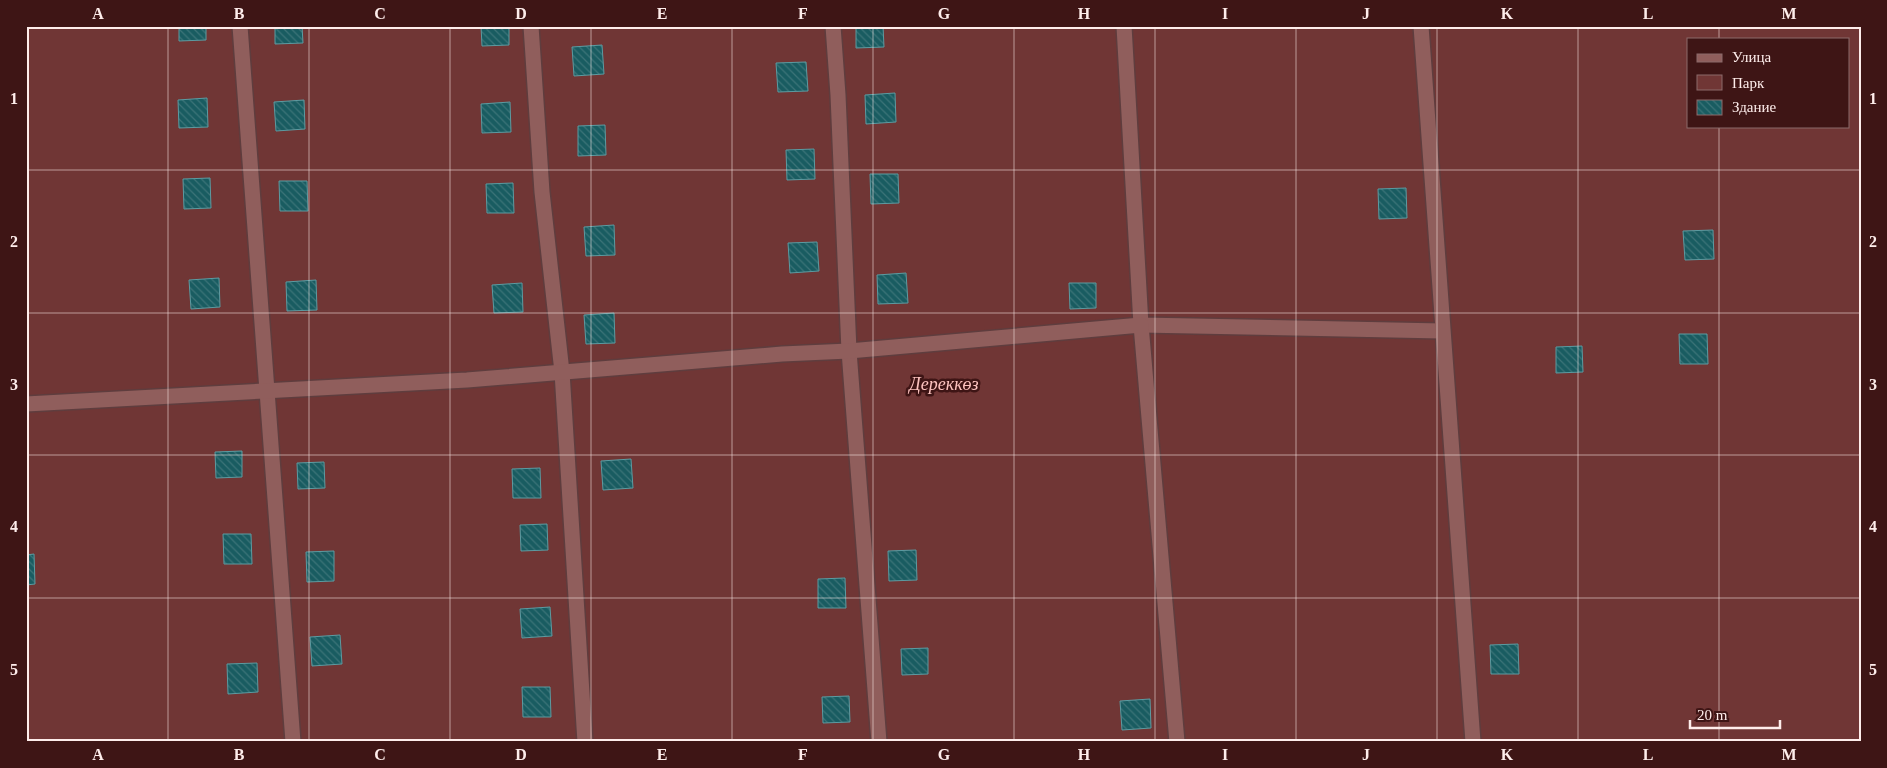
<svg xmlns="http://www.w3.org/2000/svg" width="1887" height="768" font-family="'Times New Roman',serif">
  <style>
    .green { fill: #703635; fill-rule: evenodd }
    .building { fill: url(#building-back-hatch); stroke: #5c9ba1 }
    .lines { fill: none; stroke-linecap: round; stroke-linejoin: round }
    .minor-casing { stroke: #5f3d3e; stroke-width: 18 }
    .minor { stroke: #905e5c; stroke-width: 15 }
    .grid { fill: none; stroke: #feedeb; stroke-width: 1; stroke-opacity: 0.55 }
    .labels { text-anchor: middle; stroke-width: 5; stroke-linejoin: round; paint-order: stroke }
    .park-label { font-size: 18px; font-style: italic; fill: #fdc3bf; stroke: #3e1515 }
    .neatline { fill: none; stroke: #feedeb; stroke-width: 2 }
    .grid-label { font-size: 16px; text-anchor: middle; font-weight: bold; fill: #feedeb }
  </style>
  <defs>
    <pattern id="building-back-hatch" width="6" height="6" patternUnits="userSpaceOnUse" patternTransform="scale(1.25)"><rect width="6" height="6" fill="#195c61"/><path d="M-1 5l2 2M0 0l6 6M5-1l2 2" fill="none" stroke="#3c7478"/></pattern>
  </defs>
  <rect width="100%" height="100%" fill="#491f1e"/>
  <path class="green" d="M26,26h1835v716h-1835zM1688,39h160v87h-160z"/>
  <g class="building">
    <polygon points="179,26 206,26 206,40 179,41"/>
    <polygon points="275,26 302,26 303,43 275,44"/>
    <polygon points="481,26 509,26 509,45 482,46"/>
    <polygon points="856,26 883,26 884,47 856,48"/>
    <polygon points="602,45 604,74 574,76 572,47"/>
    <polygon points="806,62 808,91 778,92 776,63"/>
    <polygon points="895,93 896,122 866,124 865,95"/>
    <polygon points="207,98 208,127 179,128 178,100"/>
    <polygon points="304,100 305,129 276,131 274,102"/>
    <polygon points="510,102 511,132 482,133 481,104"/>
    <polygon points="605,125 606,155 578,156 578,126"/>
    <polygon points="814,149 815,179 787,180 786,150"/>
    <polygon points="870,174 898,174 899,203 871,204"/>
    <polygon points="210,178 211,208 184,209 183,179"/>
    <polygon points="279,181 307,181 308,211 280,211"/>
    <polygon points="513,183 514,213 487,213 486,184"/>
    <polygon points="1406,188 1407,218 1379,219 1378,189"/>
    <polygon points="614,225 615,255 586,256 584,227"/>
    <polygon points="1713,230 1714,259 1685,260 1683,231"/>
    <polygon points="817,242 819,271 790,273 788,243"/>
    <polygon points="906,273 908,303 878,304 877,275"/>
    <polygon points="219,278 220,307 191,309 189,280"/>
    <polygon points="316,280 317,310 287,311 286,282"/>
    <polygon points="522,283 523,312 494,313 492,285"/>
    <polygon points="1069,283 1096,283 1096,308 1070,309"/>
    <polygon points="614,313 615,343 586,344 584,315"/>
    <polygon points="1679,334 1707,334 1708,364 1680,364"/>
    <polygon points="1582,346 1583,372 1556,373 1556,347"/>
    <polygon points="242,451 242,477 216,478 215,452"/>
    <polygon points="631,459 633,488 603,490 601,461"/>
    <polygon points="324,462 325,488 298,489 297,463"/>
    <polygon points="540,468 541,498 513,498 512,469"/>
    <rect x="26" y="472" width="2" height="26"/>
    <polygon points="547,524 548,550 521,551 520,525"/>
    <polygon points="223,534 251,534 252,564 224,564"/>
    <polygon points="916,550 917,580 889,581 888,551"/>
    <polygon points="334,551 334,581 307,582 306,552"/>
    <polygon points="34,554 35,584 26,585 26,555"/>
    <polygon points="845,578 846,608 818,608 818,579"/>
    <polygon points="550,607 552,636 522,638 520,609"/>
    <polygon points="340,635 342,664 312,666 310,637"/>
    <polygon points="1518,644 1519,674 1491,674 1490,645"/>
    <polygon points="928,648 928,674 902,675 901,649"/>
    <polygon points="257,663 258,692 228,694 227,664"/>
    <polygon points="522,687 550,687 551,717 523,717"/>
    <polygon points="849,696 850,722 823,723 822,697"/>
    <polygon points="1150,699 1151,728 1122,730 1120,701"/>
  </g>
  <g class="lines">
    <g class="minor-casing">
      <g id="minor">
        <polyline points="240,26 293,742"/>
        <polyline points="531,26 542,192 562,372 585,742"/>
        <polyline points="833,26 838,95 849,351 879,742"/>
        <polyline points="1124,26 1141,325 1442,331"/>
        <polyline points="1421,26 1473,742"/>
        <polyline points="26,404 467,380 782,354 849,351 1141,325 1177,742"/>
      </g>
    </g>
    <use href="#minor" class="minor"/>
  </g>
  <path class="grid" d="M168,26v716M309,26v716M450,26v716M591,26v716M732,26v716M873,26v716M1014,26v716M1155,26v716M1296,26v716M1437,26v716M1578,26v716M1719,26v13M1719,126v616M26,170h1835M26,313h1835M26,455h1835M26,598h1835"/>
  <g class="labels">
    <g class="park-label">
      <text x="944" y="390">Дереккөз</text>
    </g>
  </g>
  <rect width="1887" height="768" fill="none" stroke="#3e1515" stroke-width="55"/>
  <rect x="1687" y="38" width="162" height="90" fill="#3e1515" stroke="#8b6b6b"/>
  <rect x="1697" y="54" width="25" height="8" fill="#905e5c" stroke="#8b6b6b"/>
  <text x="1732" y="62" font-size="15" fill="#feedeb">Улица</text>
  <rect x="1697" y="75" width="25" height="15" fill="#703635" stroke="#8b6b6b"/>
  <text x="1732" y="88" font-size="15" fill="#feedeb">Парк</text>
  <rect x="1697" y="100" width="25" height="15" fill="url(#building-back-hatch)" stroke="#8b6b6b"/>
  <text x="1732" y="112" font-size="15" fill="#feedeb">Здание</text>
  <path d="M1690 720v8h90v-8" fill="none" stroke="#feedeb" stroke-width="2.5"/>
  <text x="1697" y="720" font-size="15" fill="#feedeb" stroke="#3e1515" stroke-width="4" paint-order="stroke">20 m</text>
  <rect x="28" y="28" width="1832" height="712" class="neatline"/>
  <g class="grid-label">
    <text x="98" y="19">A</text>
    <text x="239" y="19">B</text>
    <text x="380" y="19">C</text>
    <text x="521" y="19">D</text>
    <text x="662" y="19">E</text>
    <text x="803" y="19">F</text>
    <text x="944" y="19">G</text>
    <text x="1084" y="19">H</text>
    <text x="1225" y="19">I</text>
    <text x="1366" y="19">J</text>
    <text x="1507" y="19">K</text>
    <text x="1648" y="19">L</text>
    <text x="1789" y="19">M</text>
    <text x="14" y="104">1</text>
    <text x="1873" y="104">1</text>
    <text x="14" y="247">2</text>
    <text x="1873" y="247">2</text>
    <text x="14" y="390">3</text>
    <text x="1873" y="390">3</text>
    <text x="14" y="532">4</text>
    <text x="1873" y="532">4</text>
    <text x="14" y="675">5</text>
    <text x="1873" y="675">5</text>
    <text x="98" y="760">A</text>
    <text x="239" y="760">B</text>
    <text x="380" y="760">C</text>
    <text x="521" y="760">D</text>
    <text x="662" y="760">E</text>
    <text x="803" y="760">F</text>
    <text x="944" y="760">G</text>
    <text x="1084" y="760">H</text>
    <text x="1225" y="760">I</text>
    <text x="1366" y="760">J</text>
    <text x="1507" y="760">K</text>
    <text x="1648" y="760">L</text>
    <text x="1789" y="760">M</text>
  </g>
</svg>
